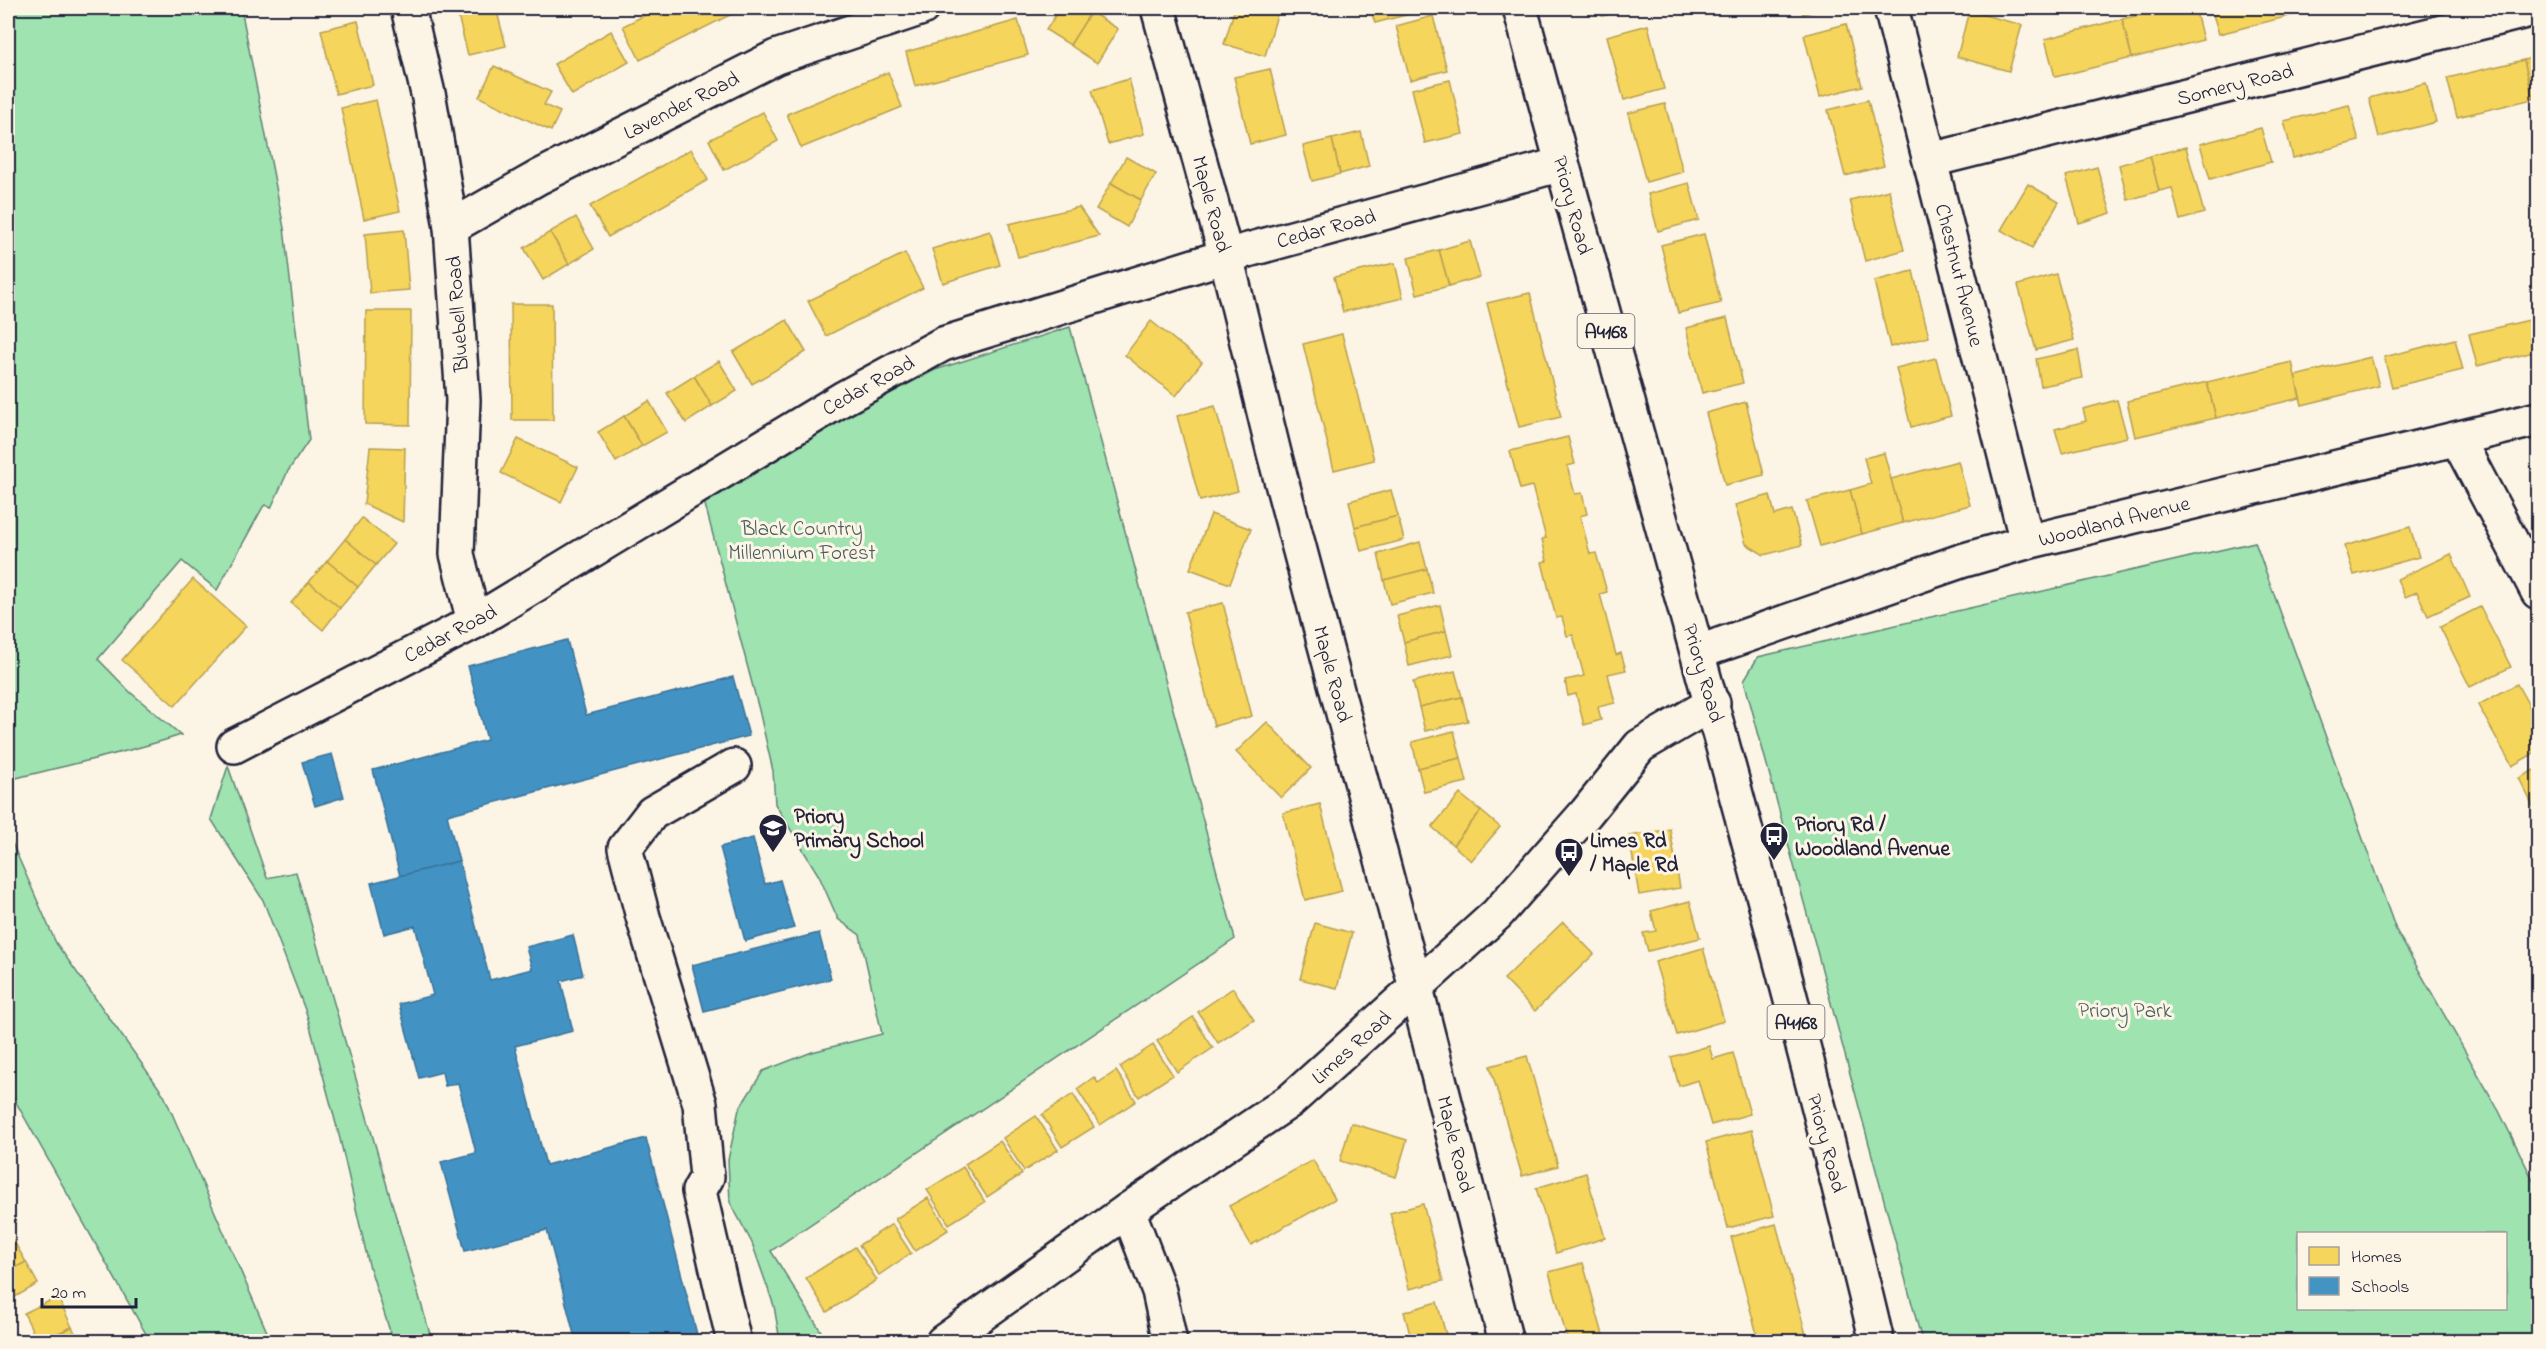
<svg xmlns="http://www.w3.org/2000/svg" width="2546" height="1349" font-family="'Indie Flower',sans-serif">
  <style>
    .green { fill: #9ee3b0; stroke: #608276; stroke-width: 1.5; fill-rule: evenodd }
    .homes { fill: #f6d55c; stroke: #b69f52; stroke-width: 1.5 }
    .schools { fill: #4393c3; stroke: #39719a; stroke-width: 1.5 }
    .lines { fill: none; stroke-linecap: round; stroke-linejoin: round }
    .minor-casing { stroke: #22223b; stroke-width: 38 }
    .major-casing { stroke: #22223b; stroke-width: 38 }
    .minor { stroke: #fcf5e5; stroke-width: 33 }
    .major { stroke: #fcf5e5; stroke-width: 33 }
    .labels { text-anchor: middle; stroke-width: 6; stroke-linejoin: round; paint-order: stroke }
    .shield { fill: #fcf5e5; stroke: #63616e; stroke-width: 1.5 }
    .shield-label { font-size: 20px; font-weight: bold; fill: #22223b }
    .street-label { font-size: 21px; fill: #22223b; stroke: #fcf5e5 }
    .park-label { font-size: 21px; fill: #475c5e; stroke: #fcf5e5 }
    .poi-label { font-size: 21px; font-weight: bold; fill: #22223b; stroke: #fcf5e5; text-anchor: start }
  </style>
  <rect width="100%" height="100%" fill="#fcf5e5"/>
  <filter id="ink" filterUnits="userSpaceOnUse"><feTurbulence type="fractalNoise" baseFrequency=".0167" numOctaves="2"/><feDisplacementMap in="SourceGraphic" scale="12" xChannelSelector="R" yChannelSelector="G"/><feConvolveMatrix kernelMatrix="1 2 1 2 8 2 1 2 1" color-interpolation-filters="sRGB"/></filter>
  <g filter="url(#ink)">
    <g class="green">
      <path d="M8,8h233l43,220 25,212 -21,31 -17,37 -6,-3 -2,2 -46,83 -35,-29 -84,98 32,33 51,43c-57,19 -115,30 -173,45z"/>
      <polygon points="1070,327 1235,939 771,1251 827,1341 780,1341 774,1306 752,1243 730,1202 728,1160 739,1109 763,1071 812,1052 882,1034 860,935 838,919 819,876 775,804 773,771 759,710 704,501 834,421 935,370"/>
      <path d="M2255,542l141,388 103,181 39,79v151h-616l-178,-661 14,-23zM2298,1234h208v74h-208z"/>
      <polygon points="228,766 267,878 296,872 432,1341 393,1341 369,1265 340,1139 307,1015 263,900 211,819"/>
      <polygon points="8,834 56,943 164,1095 271,1341 150,1341 8,1088"/>
    </g>
    <g class="homes">
      <polygon points="456,8 496,8 506,46 468,55"/>
      <polygon points="659,8 729,8 732,14 640,60 623,26"/>
      <polygon points="1060,8 1084,8 1091,12 1070,45 1046,30"/>
      <polygon points="1235,8 1279,8 1265,56 1224,44"/>
      <polygon points="1370,8 1432,8 1375,23"/>
      <polygon points="1600,8 1629,8 1630,9 1602,16"/>
      <polygon points="1801,8 1829,8 1803,14"/>
      <polygon points="2169,8 2195,8 2203,40 2132,58 2122,19"/>
      <polygon points="2211,8 2320,8 2219,34"/>
      <polygon points="1969,11 2022,25 2009,71 1957,57"/>
      <polygon points="1091,12 1118,29 1097,63 1070,45"/>
      <polygon points="1433,16 1447,70 1410,80 1396,26"/>
      <polygon points="2122,19 2132,58 2055,77 2045,39"/>
      <polygon points="1018,20 1028,55 915,86 906,52"/>
      <polygon points="358,21 373,85 336,94 321,30"/>
      <polygon points="1846,24 1862,86 1820,97 1804,35"/>
      <polygon points="1648,25 1664,89 1624,100 1607,36"/>
      <polygon points="611,31 629,62 572,95 554,64"/>
      <polygon points="2538,56 2538,97 2533,99 2524,60"/>
      <polygon points="2524,60 2533,99 2457,117 2447,78"/>
      <polygon points="494,66 551,92 544,105 560,112 551,131 479,97"/>
      <polygon points="1270,69 1286,135 1250,144 1234,77"/>
      <polygon points="888,72 902,107 801,148 787,114"/>
      <polygon points="1129,79 1144,134 1108,144 1092,90"/>
      <polygon points="1450,80 1463,134 1425,143 1412,89"/>
      <polygon points="2426,83 2436,122 2379,137 2369,98"/>
      <polygon points="376,100 400,211 364,219 341,108"/>
      <polygon points="1868,100 1884,166 1845,176 1828,110"/>
      <polygon points="1665,104 1683,172 1646,182 1628,113"/>
      <polygon points="2349,105 2359,141 2293,158 2284,121"/>
      <polygon points="763,112 778,141 724,170 709,140"/>
      <polygon points="2261,128 2271,162 2210,179 2200,144"/>
      <polygon points="1361,132 1369,166 1340,174 1332,139"/>
      <polygon points="1332,139 1340,174 1312,181 1303,146"/>
      <polygon points="2186,147 2204,213 2180,220 2172,188 2159,191 2150,156"/>
      <polygon points="691,149 708,180 608,237 590,206"/>
      <polygon points="2150,156 2159,191 2128,200 2119,165"/>
      <polygon points="1126,157 1156,174 1141,200 1111,183"/>
      <polygon points="2097,167 2111,213 2079,223 2066,176"/>
      <polygon points="1111,183 1141,200 1127,227 1096,209"/>
      <polygon points="1689,183 1699,220 1658,231 1648,194"/>
      <polygon points="2028,184 2059,202 2032,248 2001,230"/>
      <polygon points="1889,190 1904,250 1865,261 1850,200"/>
      <polygon points="1079,207 1099,236 1018,257 1009,224"/>
      <polygon points="576,217 594,249 569,264 550,232"/>
      <polygon points="404,230 409,290 370,293 365,234"/>
      <polygon points="990,231 1000,265 943,283 932,249"/>
      <polygon points="550,232 569,264 543,280 524,248"/>
      <polygon points="1704,234 1721,303 1678,313 1661,245"/>
      <polygon points="1470,241 1480,277 1449,286 1439,250"/>
      <polygon points="1439,250 1449,286 1417,294 1408,258"/>
      <polygon points="905,253 923,288 826,336 808,301"/>
      <polygon points="1395,263 1403,298 1343,312 1334,277"/>
      <polygon points="1913,271 1929,337 1890,347 1874,281"/>
      <polygon points="2056,274 2074,340 2036,350 2018,285"/>
      <polygon points="1530,293 1561,417 1519,427 1487,303"/>
      <polygon points="511,304 552,304 553,420 512,420"/>
      <polygon points="366,311 411,311 410,425 365,424"/>
      <polygon points="1727,318 1743,383 1702,393 1686,328"/>
      <polygon points="2538,318 2538,351 2477,366 2469,334"/>
      <polygon points="787,320 806,352 752,384 733,352"/>
      <polygon points="1151,321 1202,362 1176,396 1125,355"/>
      <polygon points="1342,334 1374,460 1334,470 1303,344"/>
      <polygon points="2455,339 2463,370 2392,387 2384,357"/>
      <polygon points="2078,350 2083,378 2041,386 2036,359"/>
      <polygon points="2371,357 2379,386 2302,405 2295,376"/>
      <polygon points="1936,358 1951,416 1911,427 1896,368"/>
      <polygon points="719,361 737,391 712,406 694,376"/>
      <polygon points="2292,362 2300,398 2216,418 2207,382"/>
      <polygon points="694,376 712,406 686,423 667,393"/>
      <polygon points="2207,382 2216,418 2135,437 2127,401"/>
      <polygon points="2117,400 2127,437 2062,453 2055,429 2086,421 2083,409"/>
      <polygon points="649,401 667,432 642,446 624,416"/>
      <polygon points="1746,402 1764,475 1725,485 1706,413"/>
      <polygon points="1215,406 1238,491 1200,501 1177,416"/>
      <polygon points="624,416 642,446 616,462 598,432"/>
      <polygon points="1568,437 1575,464 1567,466 1575,494 1582,493 1587,514 1580,516 1590,554 1596,553 1607,592 1600,594 1616,655 1621,653 1626,670 1608,674 1615,703 1598,707 1601,720 1584,725 1576,694 1568,696 1565,680 1584,676 1573,635 1567,636 1562,617 1556,618 1542,562 1547,561 1542,539 1546,538 1532,486 1520,489 1510,451"/>
      <polygon points="518,439 578,467 561,502 501,473"/>
      <polygon points="370,447 405,448 403,522 364,504"/>
      <polygon points="1884,453 1903,523 1862,534 1850,490 1871,484 1864,458"/>
      <polygon points="1958,461 1970,505 1903,523 1891,479"/>
      <polygon points="1391,490 1398,516 1355,527 1349,501"/>
      <polygon points="1850,490 1862,534 1820,546 1807,501"/>
      <polygon points="1770,495 1775,515 1792,510 1802,545 1764,555 1746,544 1735,505"/>
      <polygon points="1211,514 1251,529 1230,584 1190,569"/>
      <polygon points="1398,516 1404,540 1361,551 1355,527"/>
      <polygon points="362,518 394,544 376,565 345,539"/>
      <polygon points="2410,527 2419,557 2354,575 2345,546"/>
      <polygon points="345,539 376,565 358,587 327,561"/>
      <polygon points="1420,542 1427,569 1384,580 1378,554"/>
      <polygon points="2451,554 2470,597 2428,616 2417,592 2405,597 2397,579"/>
      <polygon points="327,561 358,587 340,608 309,582"/>
      <polygon points="1427,569 1433,593 1390,604 1384,580"/>
      <polygon points="193,579 246,626 175,706 122,660"/>
      <polygon points="309,582 340,608 323,630 291,603"/>
      <polygon points="1223,603 1252,716 1214,726 1185,612"/>
      <polygon points="1440,605 1446,631 1404,642 1397,616"/>
      <polygon points="2480,607 2511,667 2470,687 2440,627"/>
      <polygon points="1446,631 1452,655 1409,666 1404,642"/>
      <polygon points="1455,671 1462,697 1419,707 1413,682"/>
      <polygon points="2517,684 2538,722 2538,751 2512,766 2478,705"/>
      <polygon points="1462,697 1468,721 1425,731 1419,707"/>
      <polygon points="1267,722 1311,768 1281,798 1236,752"/>
      <polygon points="1454,731 1461,758 1418,768 1412,742"/>
      <polygon points="1461,758 1467,782 1424,792 1418,768"/>
      <polygon points="2538,768 2538,816 2519,778"/>
      <polygon points="1460,794 1481,811 1453,845 1432,827"/>
      <polygon points="1320,804 1342,891 1305,900 1283,813"/>
      <polygon points="1481,811 1500,827 1471,861 1453,845"/>
      <polygon points="1670,829 1680,888 1639,895 1629,836"/>
      <polygon points="1690,901 1700,938 1648,951 1643,933 1656,931 1651,911"/>
      <polygon points="1563,922 1594,954 1535,1011 1504,979"/>
      <polygon points="1315,923 1352,933 1337,988 1300,979"/>
      <polygon points="1703,948 1724,1021 1677,1035 1655,962"/>
      <polygon points="1233,988 1254,1020 1218,1043 1198,1012"/>
      <polygon points="1193,1017 1213,1048 1177,1072 1157,1041"/>
      <polygon points="1153,1045 1173,1075 1139,1097 1120,1067"/>
      <polygon points="1709,1046 1713,1059 1733,1053 1750,1114 1711,1125 1698,1080 1679,1086 1671,1057"/>
      <polygon points="1527,1056 1558,1166 1522,1176 1490,1066"/>
      <polygon points="1116,1071 1136,1101 1100,1125 1077,1089 1094,1077 1098,1083"/>
      <polygon points="1073,1094 1094,1127 1062,1147 1042,1115"/>
      <polygon points="1036,1116 1058,1150 1024,1171 1003,1138"/>
      <polygon points="1351,1123 1407,1140 1396,1177 1340,1161"/>
      <polygon points="1752,1130 1774,1216 1728,1228 1706,1142"/>
      <polygon points="1000,1141 1022,1174 987,1197 965,1164"/>
      <polygon points="1313,1160 1335,1199 1251,1245 1229,1206"/>
      <polygon points="963,1167 985,1202 949,1224 927,1190"/>
      <polygon points="1586,1173 1605,1238 1556,1253 1536,1188"/>
      <polygon points="928,1198 948,1230 915,1251 895,1219"/>
      <polygon points="1423,1204 1443,1281 1409,1289 1390,1213"/>
      <polygon points="892,1224 911,1253 879,1275 859,1245"/>
      <polygon points="1776,1224 1808,1342 1759,1342 1731,1237"/>
      <polygon points="13,1240 26,1262 8,1272 8,1243"/>
      <polygon points="855,1247 877,1280 827,1312 806,1278"/>
      <polygon points="26,1262 38,1284 8,1301 8,1272"/>
      <polygon points="1583,1263 1605,1342 1568,1342 1549,1272"/>
      <polygon points="58,1297 72,1327 38,1342 24,1313"/>
      <polygon points="1437,1302 1448,1342 1412,1342 1404,1312"/>
      <polygon points="72,1327 80,1342 41,1342"/>
    </g>
    <g class="schools">
      <polygon points="567,640 586,715 733,677 749,736 447,815 459,861 400,876 373,770 487,740 468,666"/>
      <polygon points="332,754 344,797 315,806 302,762"/>
      <polygon points="753,838 765,884 780,880 794,928 745,941 720,847"/>
      <polygon points="459,861 490,980 532,969 526,947 573,935 583,975 561,981 573,1031 515,1046 546,1165 646,1138 699,1342 637,1342 635,1336 616,1342 576,1342 547,1230 465,1251 441,1162 476,1153 458,1083 445,1086 442,1072 419,1078 399,1004 433,995 415,926 384,934 371,883"/>
      <polygon points="819,933 831,979 704,1011 692,965"/>
    </g>
    <g class="lines">
      <g class="minor-casing">
        <g id="minor">
          <polyline points="408,8 429,98 451,227 463,400 457,554 474,622"/>
          <polyline points="1158,8 1226,256 1274,453 1416,988 1506,1342"/>
          <polyline points="1891,8 2027,542"/>
          <polyline points="1931,160 2538,8"/>
          <polyline points="451,227 539,177 776,57 922,8"/>
          <polyline points="2458,440 2538,592"/>
          <polyline points="1699,652 1961,561 2027,542 2538,419"/>
          <polyline points="234,746 474,622 842,399 943,344 1226,256 1562,164"/>
          <polyline points="734,766 652,813 625,848 643,917 700,1104 707,1177 699,1191 734,1342"/>
          <polyline points="1128,1210 1159,1291 1170,1342"/>
          <polyline points="943,1342 1128,1210 1291,1100 1497,914 1586,813 1640,746 1713,703"/>
        </g>
      </g>
      <g class="major-casing">
        <path id="major" d="M1520,8c119,444 250,886 357,1334"/>
      </g>
      <use href="#minor" class="minor"/>
      <use href="#major" class="major"/>
    </g>
  </g>
  <defs>
    <g id="school-pin" transform="scale(1.5)"><path d="M0 17L-7.5 6A9.5 9.5 0 1 1 7.5 6Z" fill="#22223b" stroke="#fcf5e5"/><path d="M0-5L7-2L0 1L-7-2ZM-4 1L0 2.5L4 1V4Q0 6-4 4Z" fill="#fff"/></g>
    <g id="bus-pin" transform="scale(1.5)"><path d="M0 17L-7.5 6A9.5 9.5 0 1 1 7.5 6Z" fill="#22223b" stroke="#fcf5e5"/><path d="M-5-6H5V4H4V6H2V4H-2V6H-4V4H-5ZM-3.5-4V0h7V-4ZM-3.5 1.2v1.5H-2V1.2ZM2 1.2v1.5H3.5V1.2Z" fill="#fff"/></g>
  </defs>
  <g fill-rule="evenodd">
    <use href="#school-pin" x="773" y="828"/>
    <use href="#bus-pin" x="1774" y="836"/>
    <use href="#bus-pin" x="1569" y="852"/>
  </g>
  <g class="labels">
    <g class="shield">
      <rect x="1577.5" y="314" width="57" height="34" rx="4.5"/>
      <rect x="1767.5" y="1005" width="57" height="34" rx="4.5"/>
    </g>
    <g class="shield-label">
      <text x="1606" y="338">A4168</text>
      <text x="1796" y="1029">A4168</text>
    </g>
    <g class="street-label">
      <text transform="translate(2235 84) rotate(-14)" y="7">Somery Road</text>
      <text transform="translate(681 105) rotate(-27)" y="7">Lavender Road</text>
      <text transform="translate(1212 204) rotate(75)" y="7">Maple Road</text>
      <text transform="translate(1573 205) rotate(75)" y="7">Priory Road</text>
      <text transform="translate(1326 228) rotate(-15)" y="7">Cedar Road</text>
      <text transform="translate(1960 275) rotate(76)" y="7">Chestnut Avenue</text>
      <text transform="translate(457 314) rotate(-94)" y="7">Bluebell Road</text>
      <text transform="translate(868 385) rotate(-29)" y="7">Cedar Road</text>
      <text transform="translate(2114 521) rotate(-14)" y="7">Woodland Avenue</text>
      <text transform="translate(450 633) rotate(-28)" y="7">Cedar Road</text>
      <text transform="translate(1704 673) rotate(74)" y="7">Priory Road</text>
      <text transform="translate(1333 674) rotate(75)" y="7">Maple Road</text>
      <text transform="translate(1351 1047) rotate(-42)" y="7">Limes Road</text>
      <text transform="translate(1827 1143) rotate(75)" y="7">Priory Road</text>
      <text transform="translate(1456 1144) rotate(76)" y="7">Maple Road</text>
    </g>
    <g class="park-label">
      <text x="802" y="535">Black Country<tspan x="802" dy="24">Millennium Forest</tspan></text>
      <text x="2125" y="1017">Priory Park</text>
    </g>
    <g class="poi-label">
      <text x="794" y="823">Priory<tspan x="794" dy="24">Primary School</tspan></text>
      <text x="1795" y="831">Priory Rd /<tspan x="1795" dy="24">Woodland Avenue</tspan></text>
      <text x="1590" y="847">Limes Rd<tspan x="1590" dy="24">/ Maple Rd</tspan></text>
    </g>
  </g>
  <rect width="2546" height="1349" fill="none" stroke="#fcf5e5" stroke-width="30"/>
  <rect x="15" y="15" width="2516" height="1319" fill="none" stroke="#22223b" stroke-width="2" filter="url(#ink)"/>
  <rect x="2297" y="1232" width="210" height="78" fill="#fcf5e5" stroke="#a5a1a1" stroke-width="1.5"/>
  <rect x="2309" y="1247" width="30" height="18" fill="#f6d55c" stroke="#a5a1a1" stroke-width="1.5"/>
  <text x="2351" y="1262" font-size="18" fill="#22223b">Homes</text>
  <rect x="2309" y="1277" width="30" height="18" fill="#4393c3" stroke="#a5a1a1" stroke-width="1.5"/>
  <text x="2351" y="1292" font-size="18" fill="#22223b">Schools</text>
  <path d="M42 1298v9h94v-9" fill="none" stroke="#22223b" stroke-width="3"/>
  <text x="51" y="1298" font-size="18" fill="#22223b" stroke="#fcf5e5" stroke-width="4.5" paint-order="stroke">20 m</text>
</svg>
